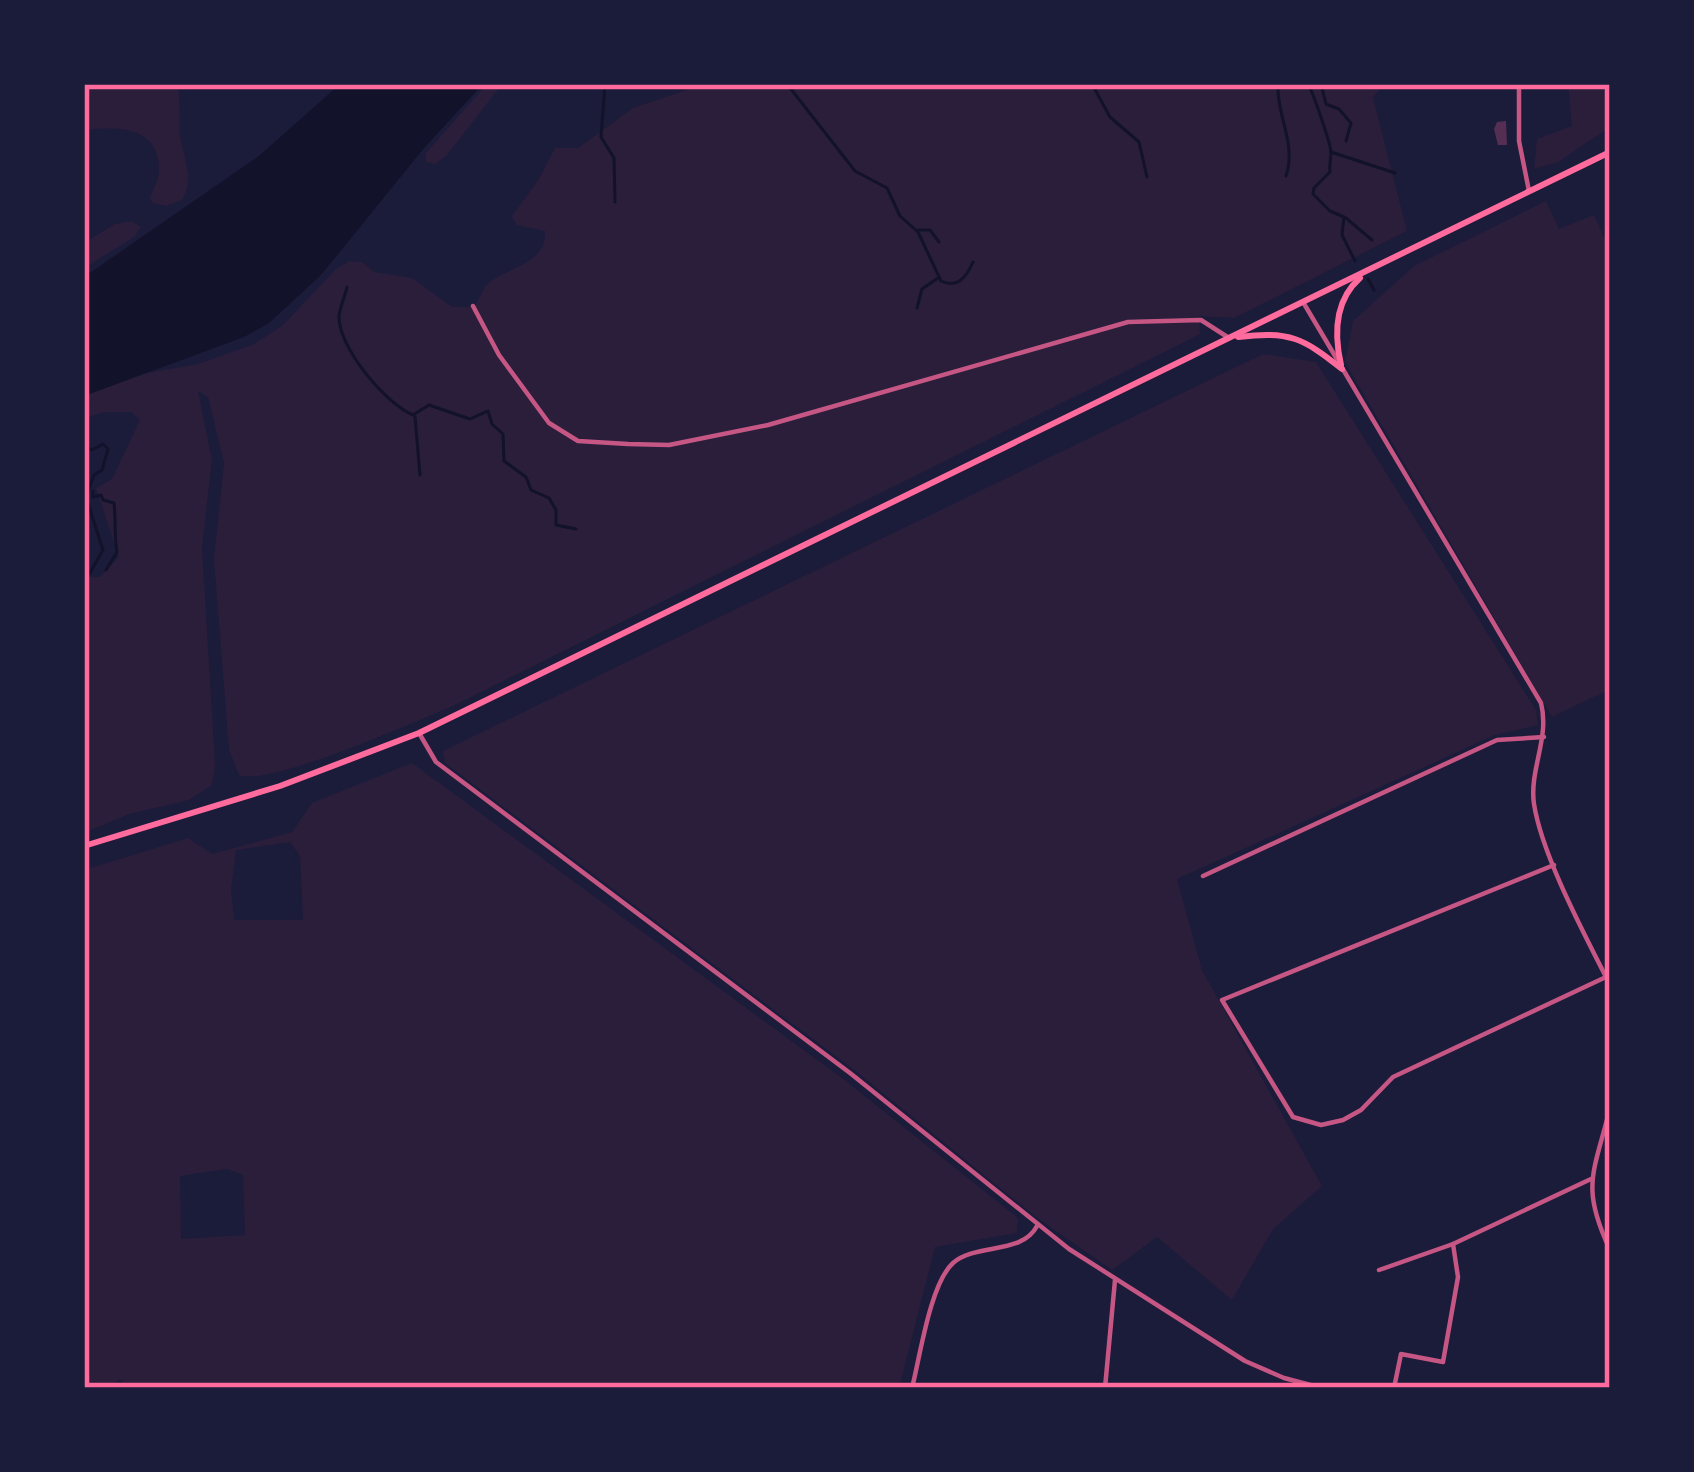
<svg xmlns="http://www.w3.org/2000/svg" width="1694" height="1472" font-family="Overpass,sans-serif">
  <style>
    .green { fill: #2a1e3b; fill-rule: evenodd }
    .water { fill: #12122b }
    .lines { fill: none; stroke-linecap: round; stroke-linejoin: round }
    .stream { stroke: #12122b; stroke-width: 3 }
    .building { fill: #542f53 }
    .minor { stroke: #c65784; stroke-width: 4.5 }
    .tertiary { stroke: #c65784; stroke-width: 4.5 }
    .primary { stroke: #ff6b9d; stroke-width: 6 }
    .neatline { fill: none; stroke: #ff6b9d; stroke-width: 4.5 }
  </style>
  <rect width="100%" height="100%" fill="#1b1b3a"/>
  <g class="green">
    <path d="M84,84h93c4,17 2,32 3,49 2,25 16,44 2,67l-16,6 -13,-3 -3,-5c3,-9 9,-18 9,-28 0,-46 -44,-43 -75,-40z"/>
    <polygon points="487,84 502,84 447,155 435,164 426,162 426,153"/>
    <path d="M705,84h678l-10,14 34,133 -173,87 -35,-2 1,18 -747,372c-37,15 -183,81 -214,69l-10,-25 -15,-191 10,-96 -16,-66 -10,-6 14,69 -10,88 13,216 -3,21 -23,15 -60,14 -45,19v-263l6,7h10l19,-20 -23,-69 16,-9 28,-59 -9,-8h-26l-21,6v-22l58,-22 56,-10 56,-20 28,-18 54,-57 13,-8 13,1 12,10 38,6 40,29h22c6,-8 8,-19 16,-25 21,-16 57,-19 55,-51l-29,-6 -4,-9 27,-37 16,-31h23l55,-40z"/>
    <polygon points="1568,84 1610,84 1610,127 1558,162 1534,169 1537,139 1572,126"/>
    <polygon points="1546,201 1559,229 1594,215 1610,250 1610,689 1552,717 1345,362 1353,321 1414,266"/>
    <polygon points="131,221 141,227 134,237 84,268 84,243 115,224"/>
    <polygon points="1263,354 1316,362 1536,710 1538,725 1495,735 1177,879 1202,970 1322,1186 1273,1229 1232,1300 1157,1237 1112,1270 1036,1217 857,1072 445,763 443,751"/>
    <path d="M412,763l430,315 176,140 -1,15 -82,14 -36,141h-774l-5,-9 -11,9h-25v-518l104,-32 24,16 80,-22 20,-29zM290,842l10,14 3,64h-69l-3,-30 5,-40zM227,1169l16,6 2,60 -64,4 -1,-63z"/>
  </g>
  <polygon class="water" points="340,84 483,84 424,148 321,275 269,323 244,337 84,396 84,277 259,156"/>
  <g class="lines">
    <g class="stream">
      <polyline points="605,84 601,137 614,158 615,202"/>
      <path d="M787,84l68,87 32,17 13,28 18,16 23,49c17,8 26,-5 32,-19"/>
      <polyline points="1092,84 1110,117 1139,142 1147,177"/>
      <path d="M1278,84c-2,31 19,60 8,92"/>
      <path d="M1308,84c5,8 22,58 23,68 0,6 -2,13 -1,20l-16,16 -1,6 17,17 14,6 -2,18 13,26"/>
      <polyline points="1357,84 1377,87 1385,84"/>
      <polyline points="1310,87 1331,84"/>
      <polyline points="1322,88 1326,104 1339,109 1351,123 1346,141"/>
      <polyline points="1331,152 1395,173"/>
      <polyline points="1346,218 1372,240"/>
      <polyline points="918,230 930,230 939,242"/>
      <polyline points="1368,279 1374,290"/>
      <path d="M347,287c-2,10 -7,19 -8,29 -1,31 46,87 74,99l16,-10 41,14 18,-8 4,13 11,10 1,27 22,16 5,13 18,8 7,12v15l20,4"/>
      <polyline points="917,308 922,289 938,278"/>
      <polyline points="415,417 420,475"/>
      <polyline points="84,446 92,450 103,444 108,449 102,470 94,475 86,497 103,550 90,573"/>
      <path d="M93,491v6l8,-2 2,5 11,3c2,17 0,32 3,49l-11,18"/>
    </g>
  </g>
  <polygon class="building" points="1506,121 1507,145 1498,145 1494,129 1497,122"/>
  <g class="lines">
    <g class="minor">
      <polyline points="1519,84 1519,141 1529,191"/>
      <polyline points="473,306 499,355 549,423 578,441 628,444 669,445 768,425 1128,322 1201,320 1229,338"/>
      <polyline points="1554,865 1222,1000 1293,1117 1321,1125 1343,1120 1361,1110 1393,1077 1606,977"/>
      <polyline points="1203,876 1497,740 1544,737"/>
      <polyline points="1379,1270 1453,1244 1591,1179"/>
      <polyline points="1105,1388 1115,1280"/>
      <polyline points="1394,1388 1401,1354 1443,1362 1458,1277 1453,1244"/>
    </g>
    <g class="tertiary">
      <path d="M1303,302l238,401c9,35 -12,67 -7,101 8,52 52,133 76,181"/>
      <polyline points="419,733 436,762 850,1073 1069,1249 1245,1361 1284,1378 1322,1388"/>
      <path d="M1610,1108c-16,65 -30,78 0,142"/>
      <path d="M912,1388c8,-31 18,-104 41,-125 23,-20 69,-8 84,-37"/>
    </g>
    <g class="primary">
      <path d="M1238,337c51,-6 64,0 104,32"/>
      <path d="M1341,365c-7,-31 -6,-65 19,-87"/>
      <polyline points="84,846 280,786 419,733 1610,152"/>
    </g>
  </g>
  <rect width="1694" height="1472" fill="none" stroke="#1b1b3a" stroke-width="174"/>
  <rect x="87" y="87" width="1520" height="1298" class="neatline"/>
</svg>
